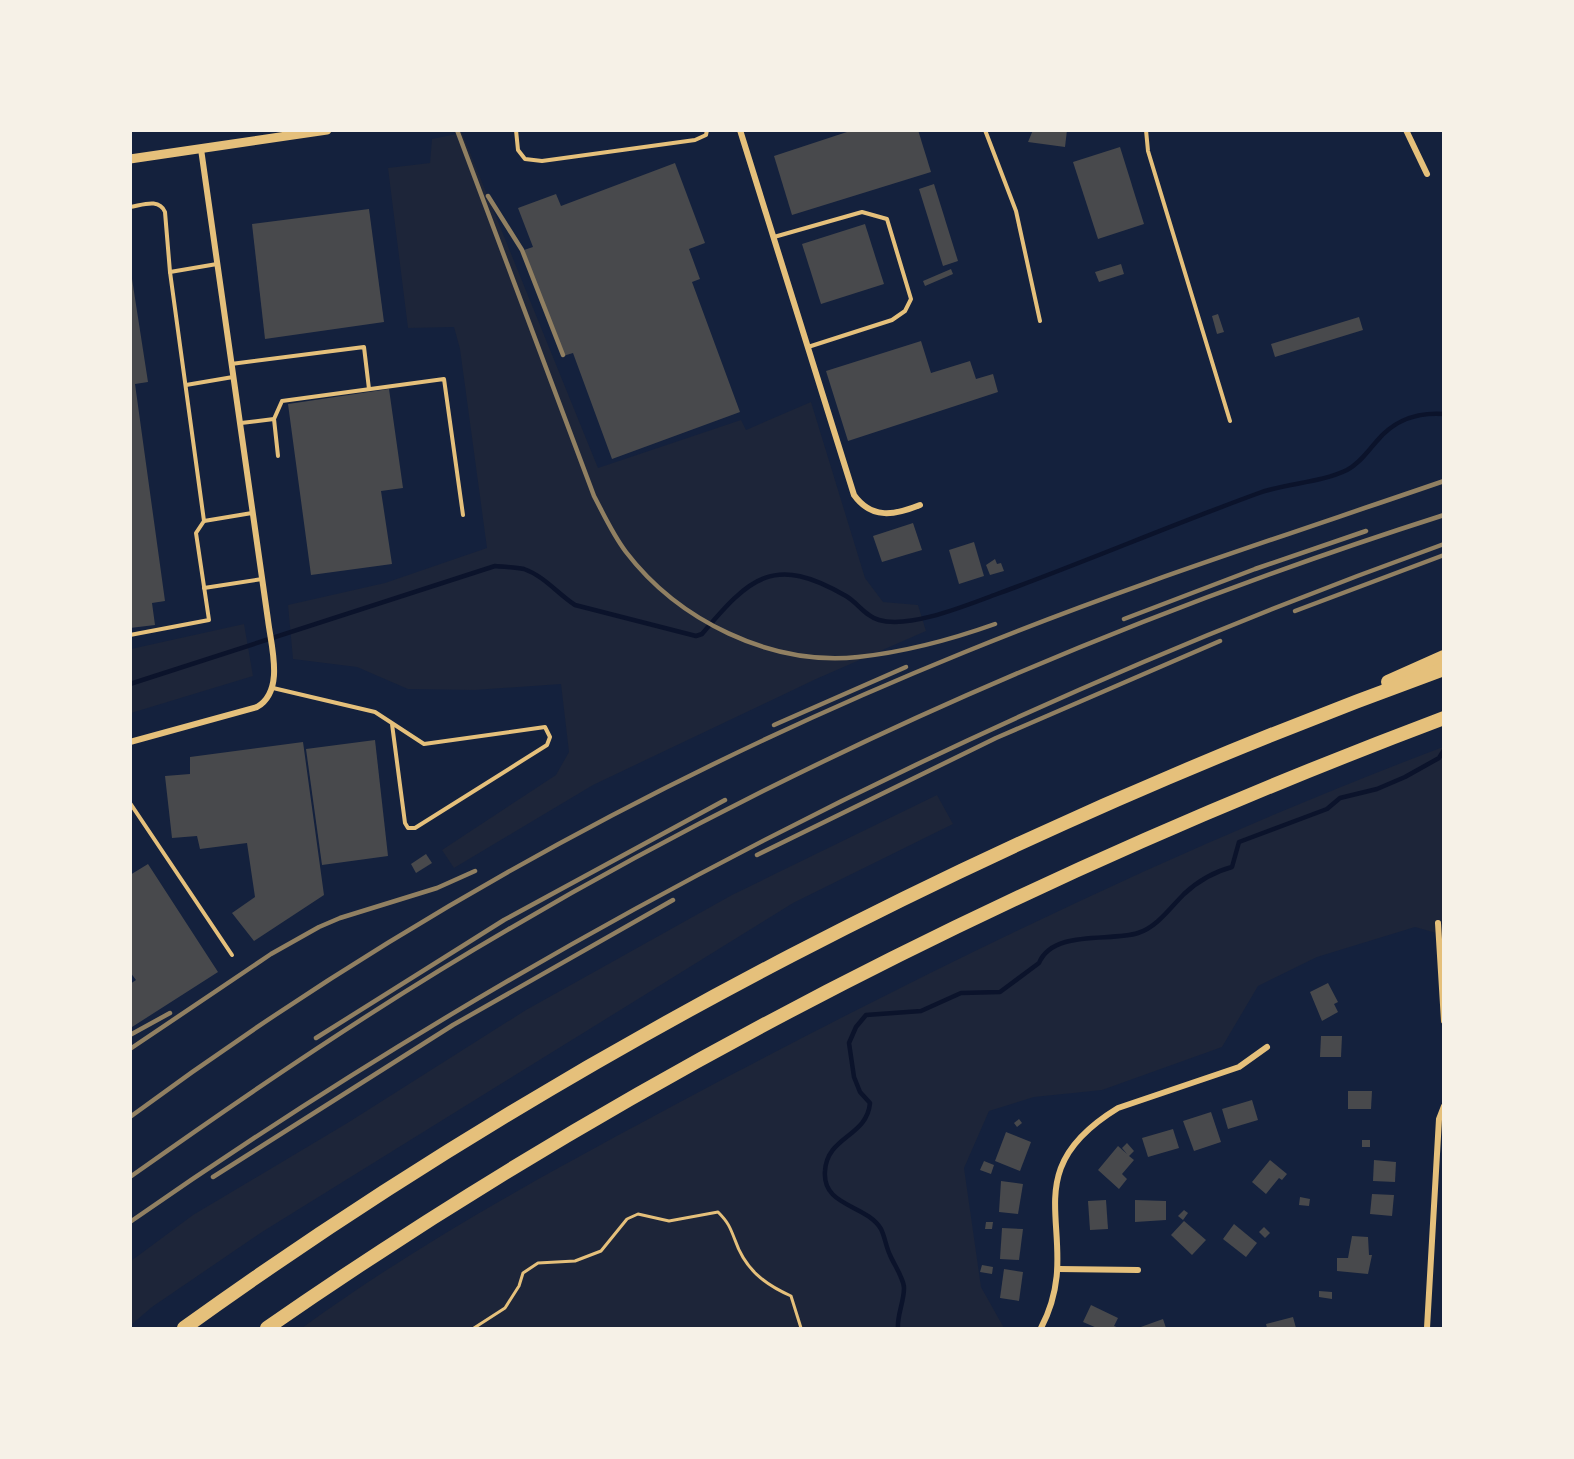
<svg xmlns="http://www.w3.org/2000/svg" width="1574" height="1459" font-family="'Open Sans',sans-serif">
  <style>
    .green { fill: #1d2539 }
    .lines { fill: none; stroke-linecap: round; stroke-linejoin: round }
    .stream { stroke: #0b132b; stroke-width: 4.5 }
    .building { fill: #48494c }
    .path { stroke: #e5c07b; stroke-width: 3 }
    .service { stroke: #e5c07b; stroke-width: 4 }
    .minor { stroke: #e5c07b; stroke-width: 6 }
    .tertiary { stroke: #e5c07b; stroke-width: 9 }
    .motorway { stroke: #e5c07b; stroke-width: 14 }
    .rail { stroke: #918062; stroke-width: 4.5 }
  </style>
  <rect width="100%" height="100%" fill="#14213d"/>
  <g class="green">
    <polygon points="462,133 598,468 741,420 746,430 811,402 865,578 883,602 918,605 926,631 816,679 593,785 454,868 442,850 556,775 569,752 561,684 474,690 408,689 357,667 293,659 288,605 385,583 487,548 460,349 454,327 408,328 388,168 430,163 432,139"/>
    <polygon points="244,624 253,676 131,713 131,649"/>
    <path d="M1443,747v188l-28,-8 -98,30 -59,29 -36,61 -120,43 -68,7 -45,14 -25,57 17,119 23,41h-702c133,-97 281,-174 427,-252 232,-122 468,-236 714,-329z"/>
    <polygon points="937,795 953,824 793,903 262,1232 152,1307 131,1325 131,1261 193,1215 349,1122 526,1010 732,895"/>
  </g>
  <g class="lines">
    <g class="stream">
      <path d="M130,684l365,-118c9,1 20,1 29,3 20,7 34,25 51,36l121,31 6,-2c48,-57 72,-80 144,-38 12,7 19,20 33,24 31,9 88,-15 118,-26 88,-32 174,-69 262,-101 28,-10 61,-10 88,-23 13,-7 20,-18 29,-28 18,-22 40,-30 68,-28"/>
      <path d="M898,1328c-1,-13 6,-26 6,-40 0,-5 -2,-8 -4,-13 -3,-7 -7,-13 -10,-20 -4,-8 -5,-18 -9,-26 -15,-25 -59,-22 -56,-58 2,-35 42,-34 45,-68l-10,-11 -6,-15 -5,-34 7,-16 10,-12 55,-4 40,-18 39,-1 39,-29c14,-34 72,-21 99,-30 19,-6 32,-25 46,-39 14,-13 29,-22 48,-27l7,-25 88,-33 13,-11 37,-9 28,-12 34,-19 5,-8"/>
    </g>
  </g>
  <g class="building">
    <polygon points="853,130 918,130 931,172 792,215 774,156"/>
    <polygon points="1033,130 1067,130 1065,147 1028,142"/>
    <polygon points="1120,147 1144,224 1098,239 1073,162"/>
    <polygon points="675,163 705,243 689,249 700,279 692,282 740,412 612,459 573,353 563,356 524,250 533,247 518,208 556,194 561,206"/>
    <polygon points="934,184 958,261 943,266 919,189"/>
    <polygon points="369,209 384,322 265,339 252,224"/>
    <polygon points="865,224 884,284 821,304 802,244"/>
    <polygon points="1121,264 1124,274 1099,282 1095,272"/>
    <polygon points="130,266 148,382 135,384 165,601 152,603 155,625 130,628"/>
    <polygon points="951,269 953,274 925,286 923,281"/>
    <polygon points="1218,314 1224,332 1217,334 1212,316"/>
    <polygon points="1359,317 1363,330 1275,357 1271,344"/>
    <polygon points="921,341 931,373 970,361 976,379 993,374 998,392 848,441 826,371"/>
    <polygon points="389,389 403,488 381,491 392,564 311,575 288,404"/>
    <polygon points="913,523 922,550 882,562 873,536"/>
    <polygon points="974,542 984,576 959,584 949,550"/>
    <polygon points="995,559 997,564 1001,563 1004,571 990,575 986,565"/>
    <polygon points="375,740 388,856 322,865 306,749"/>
    <polygon points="303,742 324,895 254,941 232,913 255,897 247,843 200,849 197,836 172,838 165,776 190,774 190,757"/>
    <polygon points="426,854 432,863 416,873 411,864"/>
    <polygon points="148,864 218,972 132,1027 130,984 136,980 130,972 130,875"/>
    <polygon points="1328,983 1338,1002 1334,1004 1338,1012 1322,1021 1310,992"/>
    <polygon points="1321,1036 1342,1036 1341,1057 1320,1057"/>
    <polygon points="1348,1091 1372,1091 1371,1109 1348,1109"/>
    <polygon points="1252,1100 1258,1120 1228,1129 1222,1109"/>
    <polygon points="1211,1112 1221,1142 1194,1151 1183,1121"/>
    <polygon points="1019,1119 1022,1123 1017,1127 1014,1123"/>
    <polygon points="1173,1129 1179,1148 1148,1157 1142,1138"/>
    <polygon points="1006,1132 1031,1142 1020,1171 995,1161"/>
    <rect x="1362" y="1140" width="8" height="7"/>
    <polygon points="1127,1143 1134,1151 1129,1156 1134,1160 1122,1174 1127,1179 1119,1189 1098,1170 1118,1146 1127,1154 1122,1148"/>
    <polygon points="1270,1160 1287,1174 1282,1180 1279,1178 1266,1194 1252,1182"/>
    <polygon points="1374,1160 1396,1162 1395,1182 1373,1181"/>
    <polygon points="984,1161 994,1165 991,1174 980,1170"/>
    <polygon points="1001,1181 1023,1184 1018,1214 999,1212"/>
    <polygon points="1372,1194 1394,1195 1392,1216 1370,1214"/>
    <polygon points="1300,1197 1310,1199 1309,1206 1299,1205"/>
    <polygon points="1106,1200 1108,1229 1090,1230 1088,1201"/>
    <polygon points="1135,1200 1166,1201 1166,1220 1135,1222"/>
    <polygon points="1184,1210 1188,1213 1183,1220 1178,1216"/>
    <polygon points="1184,1221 1206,1240 1192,1255 1171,1235"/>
    <polygon points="986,1222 993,1222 992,1229 985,1229"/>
    <polygon points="1234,1224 1257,1243 1246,1257 1223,1239"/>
    <polygon points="1264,1227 1270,1233 1265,1238 1259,1232"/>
    <polygon points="1002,1228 1023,1229 1019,1260 1000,1259"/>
    <polygon points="1352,1236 1368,1237 1369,1255 1372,1255 1368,1274 1337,1271 1337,1258 1348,1258"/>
    <polygon points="982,1265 993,1267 992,1274 980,1272"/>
    <polygon points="1004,1269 1023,1272 1019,1301 1000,1298"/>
    <polygon points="1319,1291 1332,1292 1332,1299 1319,1297"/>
    <polygon points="1091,1305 1118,1318 1114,1326 1119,1328 1097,1328 1083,1322"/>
    <polygon points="1293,1317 1296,1328 1267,1328 1266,1324"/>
    <polygon points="1163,1319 1166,1328 1138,1328"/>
  </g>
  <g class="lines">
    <path class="path" d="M474,1328l31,-20 14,-22 4,-13 15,-10 37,-2 26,-10 26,-32 11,-5 31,7 49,-9c10,10 12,15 17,28 10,29 29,44 56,56l10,32"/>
    <g class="service">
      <polyline points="516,130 518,150 525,159 542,161 695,140 706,135 707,130"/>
      <polyline points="985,130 1016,211 1040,321"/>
      <polyline points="1146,130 1148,151 1230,421"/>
      <path d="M130,207c13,-2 29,-9 35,5l5,60"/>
      <polyline points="774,237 862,212 887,219 911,299 905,311 892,320 808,347"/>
      <polyline points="217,264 170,272 204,521 252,513"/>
      <polyline points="231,364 364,347 369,389"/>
      <polyline points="186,385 233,377"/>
      <polyline points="274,419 278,456"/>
      <polyline points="241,423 274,419 282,401 444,379 463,515"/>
      <polyline points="204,588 262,579"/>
      <polyline points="130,635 209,620 196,533 204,521"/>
      <polyline points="273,688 375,712 424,744 545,727 550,737 547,745 415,828 408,828 405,823 392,724"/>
      <polyline points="130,803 232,955"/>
    </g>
    <g class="minor">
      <path d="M740,130l114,365c18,25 41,20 66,10"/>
      <polyline points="1406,130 1427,174"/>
      <path d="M130,742l127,-35c28,-16 14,-61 11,-87l-67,-471"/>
      <polyline points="1438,923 1444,1021"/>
      <polyline points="1059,1269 1138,1270"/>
      <path d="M1041,1328c48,-91 -36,-151 77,-220l121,-41 28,-20"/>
      <polyline points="1427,1328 1439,1119 1444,1106"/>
    </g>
    <polyline class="tertiary" points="130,159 327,130"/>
    <g class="motorway">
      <polyline points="1388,682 1444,657"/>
      <path d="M184,1328c382,-275 816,-498 1260,-659"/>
      <path d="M267,1328c363,-252 763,-454 1177,-610"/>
    </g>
    <g class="rail">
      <path d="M457,130l137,366c10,19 19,39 32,56 52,68 144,114 232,105 47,-5 92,-17 137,-33"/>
      <polyline points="488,196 522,250 563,355"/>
      <polyline points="1295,611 1444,555"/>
      <polyline points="1124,619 1255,569 1366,531"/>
      <polyline points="774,725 906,667"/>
      <polyline points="757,855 996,738 1220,641"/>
      <polyline points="130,1035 170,1013"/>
      <polyline points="316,1038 504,920 725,800"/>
      <polyline points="130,1049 271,954 319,927 340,918 437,888 475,871"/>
      <path d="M130,1117c257,-190 539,-345 835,-465 156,-64 319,-116 479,-171"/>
      <path d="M130,1177c123,-87 248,-172 379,-248 295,-173 609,-310 935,-414"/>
      <polyline points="213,1177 453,1025 673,900"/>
      <path d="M130,1222c405,-282 850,-511 1314,-678"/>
    </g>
  </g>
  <rect width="1574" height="1459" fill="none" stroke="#f6f1e7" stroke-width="264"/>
</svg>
